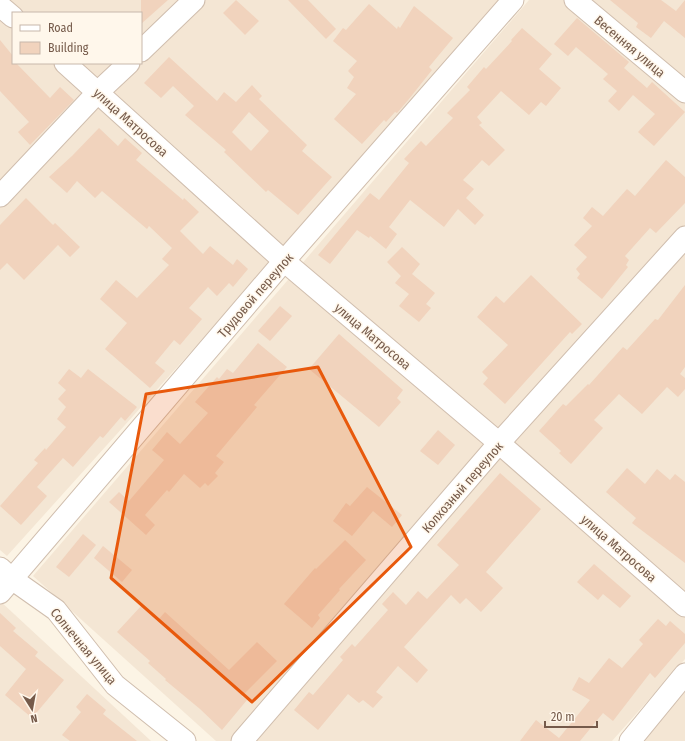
<svg xmlns="http://www.w3.org/2000/svg" width="685" height="741" font-family="'Fira Sans Condensed',sans-serif">
  <style>
    .residential { fill: #f4e6d4; fill-rule: evenodd }
    .building { fill: #f1d3bd; fill-rule: evenodd }
    .lines { fill: none; stroke-linecap: round; stroke-linejoin: round }
    .street-casing { stroke: #d0beae; stroke-width: 23 }
    .street { stroke: #fff; stroke-width: 21 }
    .marked { fill: #e8590c; fill-opacity: 0.2; stroke: #e8590c; stroke-width: 3; stroke-linejoin: round }
    .labels { text-anchor: middle; stroke-width: 3; stroke-linejoin: round; paint-order: stroke }
    .street-label { font-size: 13px; fill: #755a4a; stroke: #fff7eb }
  </style>
  <rect width="100%" height="100%" fill="#fcf4e5"/>
  <g class="residential">
    <path d="M0,0h499l-212,245 -280,311 -7,-6zM13,13h128v50h-128z"/>
    <polygon points="529,0 685,0 685,659 612,741 216,741 33,576"/>
    <polygon points="0,601 151,741 0,741"/>
    <polygon points="685,687 685,741 638,741"/>
  </g>
  <g class="building">
    <polygon points="141,0 168,0 141,24"/>
    <polygon points="236,0 259,21 245,35 223,13"/>
    <polygon points="288,0 308,0 336,29 326,39"/>
    <polygon points="610,0 661,0 676,11 685,0 685,38 664,21 651,38 636,27 638,23"/>
    <polygon points="369,4 397,29 398,26 400,28 414,6 453,38 429,67 432,70 409,99 397,113 395,112 386,122 384,120 362,144 334,119 356,94 347,88 354,77 348,71 357,61 333,41 343,28 346,30"/>
    <polygon points="577,18 629,62 624,68 647,88 652,82 685,112 654,146 638,132 655,114 633,95 619,111 608,101 617,91 603,79 608,74 576,47 568,56 554,44"/>
    <polygon points="522,28 552,54 539,69 561,88 546,106 541,102 529,115 501,91 477,117 482,123 479,125 505,150 489,166 482,160 463,180 474,189 466,198 484,215 475,225 458,209 444,227 410,200 389,227 397,234 386,249 370,236 369,238 357,230 330,264 318,255 370,193 379,200 409,163 404,159 421,141 426,146 453,118 447,113 470,90 467,87 484,67 486,69 512,41 511,40"/>
    <polygon points="0,40 13,56 13,63 16,63 50,98 60,87 74,100 30,145 18,132 29,122 0,91"/>
    <path d="M169,57l48,44 7,-9 12,10 16,-17 10,11 -3,3 48,46 -5,6 30,26 -34,38 -30,-25 -2,2 -42,-40 2,-2 -41,-35 9,-9 -21,-20 -12,12 -17,-15zM249,112l20,19 -18,20 -19,-19z"/>
    <polygon points="99,128 118,146 125,138 142,153 136,160 183,200 184,198 199,212 180,231 203,254 210,246 233,265 237,259 248,269 233,287 229,283 217,296 208,287 189,308 202,319 180,345 174,340 155,363 165,371 150,388 105,349 127,323 100,299 116,280 137,298 169,265 162,259 172,248 149,226 147,229 102,191 95,198 77,181 67,193 49,177 72,156"/>
    <polygon points="666,160 685,177 685,203 656,233 650,228 625,256 629,260 626,265 628,267 602,299 577,278 580,274 576,269 587,257 574,245 592,226 583,218 592,207 603,216 627,189 635,196"/>
    <polygon points="26,198 53,225 55,223 80,247 70,257 58,245 24,280 7,263 0,270 0,225"/>
    <polygon points="402,247 420,264 412,274 435,293 426,304 431,308 419,322 399,306 409,294 395,283 401,276 387,262"/>
    <polygon points="531,275 582,324 572,334 570,332 505,404 483,384 488,378 482,372 508,345 477,317 496,296 504,303"/>
    <polygon points="685,285 685,367 680,374 685,378 685,389 678,397 667,387 642,414 619,394 594,420 603,428 571,464 559,453 561,451 539,431 563,404 566,406 588,384 589,385 623,347 627,350 655,319 658,320"/>
    <polygon points="280,306 292,316 270,341 258,331"/>
    <polygon points="339,334 403,390 397,398 401,402 379,427 309,369"/>
    <polygon points="258,343 287,367 254,405 257,407 216,456 224,462 215,473 218,476 208,486 205,483 200,488 184,474 169,492 167,490 145,515 155,525 146,535 109,502 119,492 129,501 164,460 152,450 167,432 180,444 208,413 195,402 217,377 219,379 227,369 233,373"/>
    <polygon points="69,369 81,378 88,369 137,407 125,421 121,417 103,438 100,436 73,467 63,458 37,487 47,496 21,525 0,506 38,463 34,460 45,448 46,450 66,427 57,419 66,407 58,399 66,390 58,383"/>
    <polygon points="438,430 455,445 438,465 420,451"/>
    <polygon points="627,468 645,484 657,469 670,480 675,474 685,482 685,563 632,523 636,518 606,492"/>
    <polygon points="500,473 541,509 486,572 503,588 481,612 466,598 460,604 451,595 404,647 428,670 417,683 398,666 376,692 383,697 373,708 363,700 359,703 348,694 318,730 294,710 309,692 313,695 343,660 340,657 352,644 355,647 388,610 382,604 393,592 406,605 418,591 427,599 459,565 437,545"/>
    <polygon points="367,487 402,515 392,527 373,511 352,536 333,521 346,503 350,506"/>
    <polygon points="83,534 96,545 69,577 56,567"/>
    <polygon points="345,540 366,560 339,589 340,590 318,615 320,618 312,628 284,604 315,568 316,569"/>
    <polygon points="103,546 132,570 122,582 94,558"/>
    <polygon points="594,564 631,596 620,608 603,594 598,600 577,582"/>
    <polygon points="142,605 158,620 165,612 229,670 257,642 277,661 242,696 247,700 222,730 200,709 165,680 166,679 148,663 150,661 117,632"/>
    <polygon points="0,613 16,628 13,631 38,652 35,656 64,680 32,718 5,695 26,669 0,646"/>
    <polygon points="658,619 666,626 670,621 685,634 685,643 655,678 650,673 613,721 603,713 580,741 520,741 536,720 559,738 590,700 572,690 579,677 589,683 609,658 622,668 643,644 639,640"/>
    <polygon points="87,694 106,710 103,714 137,741 70,741 62,735 81,712 76,707"/>
  </g>
  <g class="lines">
    <g class="street-casing">
      <g id="street">
        <polyline points="575,0 685,92"/>
        <polyline points="0,6 13,17"/>
        <polyline points="141,51 194,0"/>
        <polyline points="65,63 284,261 499,443 685,606"/>
        <polyline points="0,196 98,92 129,63"/>
        <polyline points="0,568 12,579 56,610 115,685 185,741"/>
        <polyline points="0,593 284,261 513,0"/>
        <polyline points="242,741 499,443 685,237"/>
        <polyline points="630,741 685,674"/>
      </g>
    </g>
    <use href="#street" class="street"/>
  </g>
  <path class="marked" d="M318,367l93,180 -159,155 -141,-124 35,-184z"/>
  <g class="labels">
    <g class="street-label">
      <text transform="translate(630 46) rotate(40)" y="5">Весенняя улица</text>
      <text transform="translate(131 122) rotate(42)" y="5">улица Матросова</text>
      <text transform="translate(255 295) rotate(-49)" y="5">Трудовой переулок</text>
      <text transform="translate(373 336) rotate(40)" y="5">улица Матросова</text>
      <text transform="translate(462 487) rotate(-49)" y="5">Колхозный переулок</text>
      <text transform="translate(619 548) rotate(41)" y="5">улица Матросова</text>
      <text transform="translate(84 646) rotate(50)" y="5">Солнечная улица</text>
    </g>
  </g>
  <rect x="12" y="12" width="130" height="52" fill="#fff7eb" stroke="#c8b8ab"/>
  <rect x="20" y="25" width="20" height="6" fill="#ffffff" stroke="#c8b8ab"/>
  <text x="48" y="32" font-size="12" fill="#755a4a">Road</text>
  <rect x="20" y="42" width="20" height="12" fill="#f1d3bd" stroke="#c8b8ab"/>
  <text x="48" y="52" font-size="12" fill="#755a4a">Building</text>
  <g transform="translate(32 709) rotate(169)" stroke="#fff7eb" stroke-width="3" paint-order="stroke">
  <path d="M0-3L7 15L0 10L-7 15Z" fill="#755a4a"/>
  <text y="-6" font-size="11" font-weight="bold" text-anchor="middle" fill="#755a4a">N</text>
  </g>
  <path d="M545 721v6h52v-6" fill="none" stroke="#755a4a" stroke-width="2"/>
  <text x="551" y="721" font-size="12" fill="#755a4a" stroke="#fff7eb" stroke-width="3" paint-order="stroke">20 m</text>
</svg>
